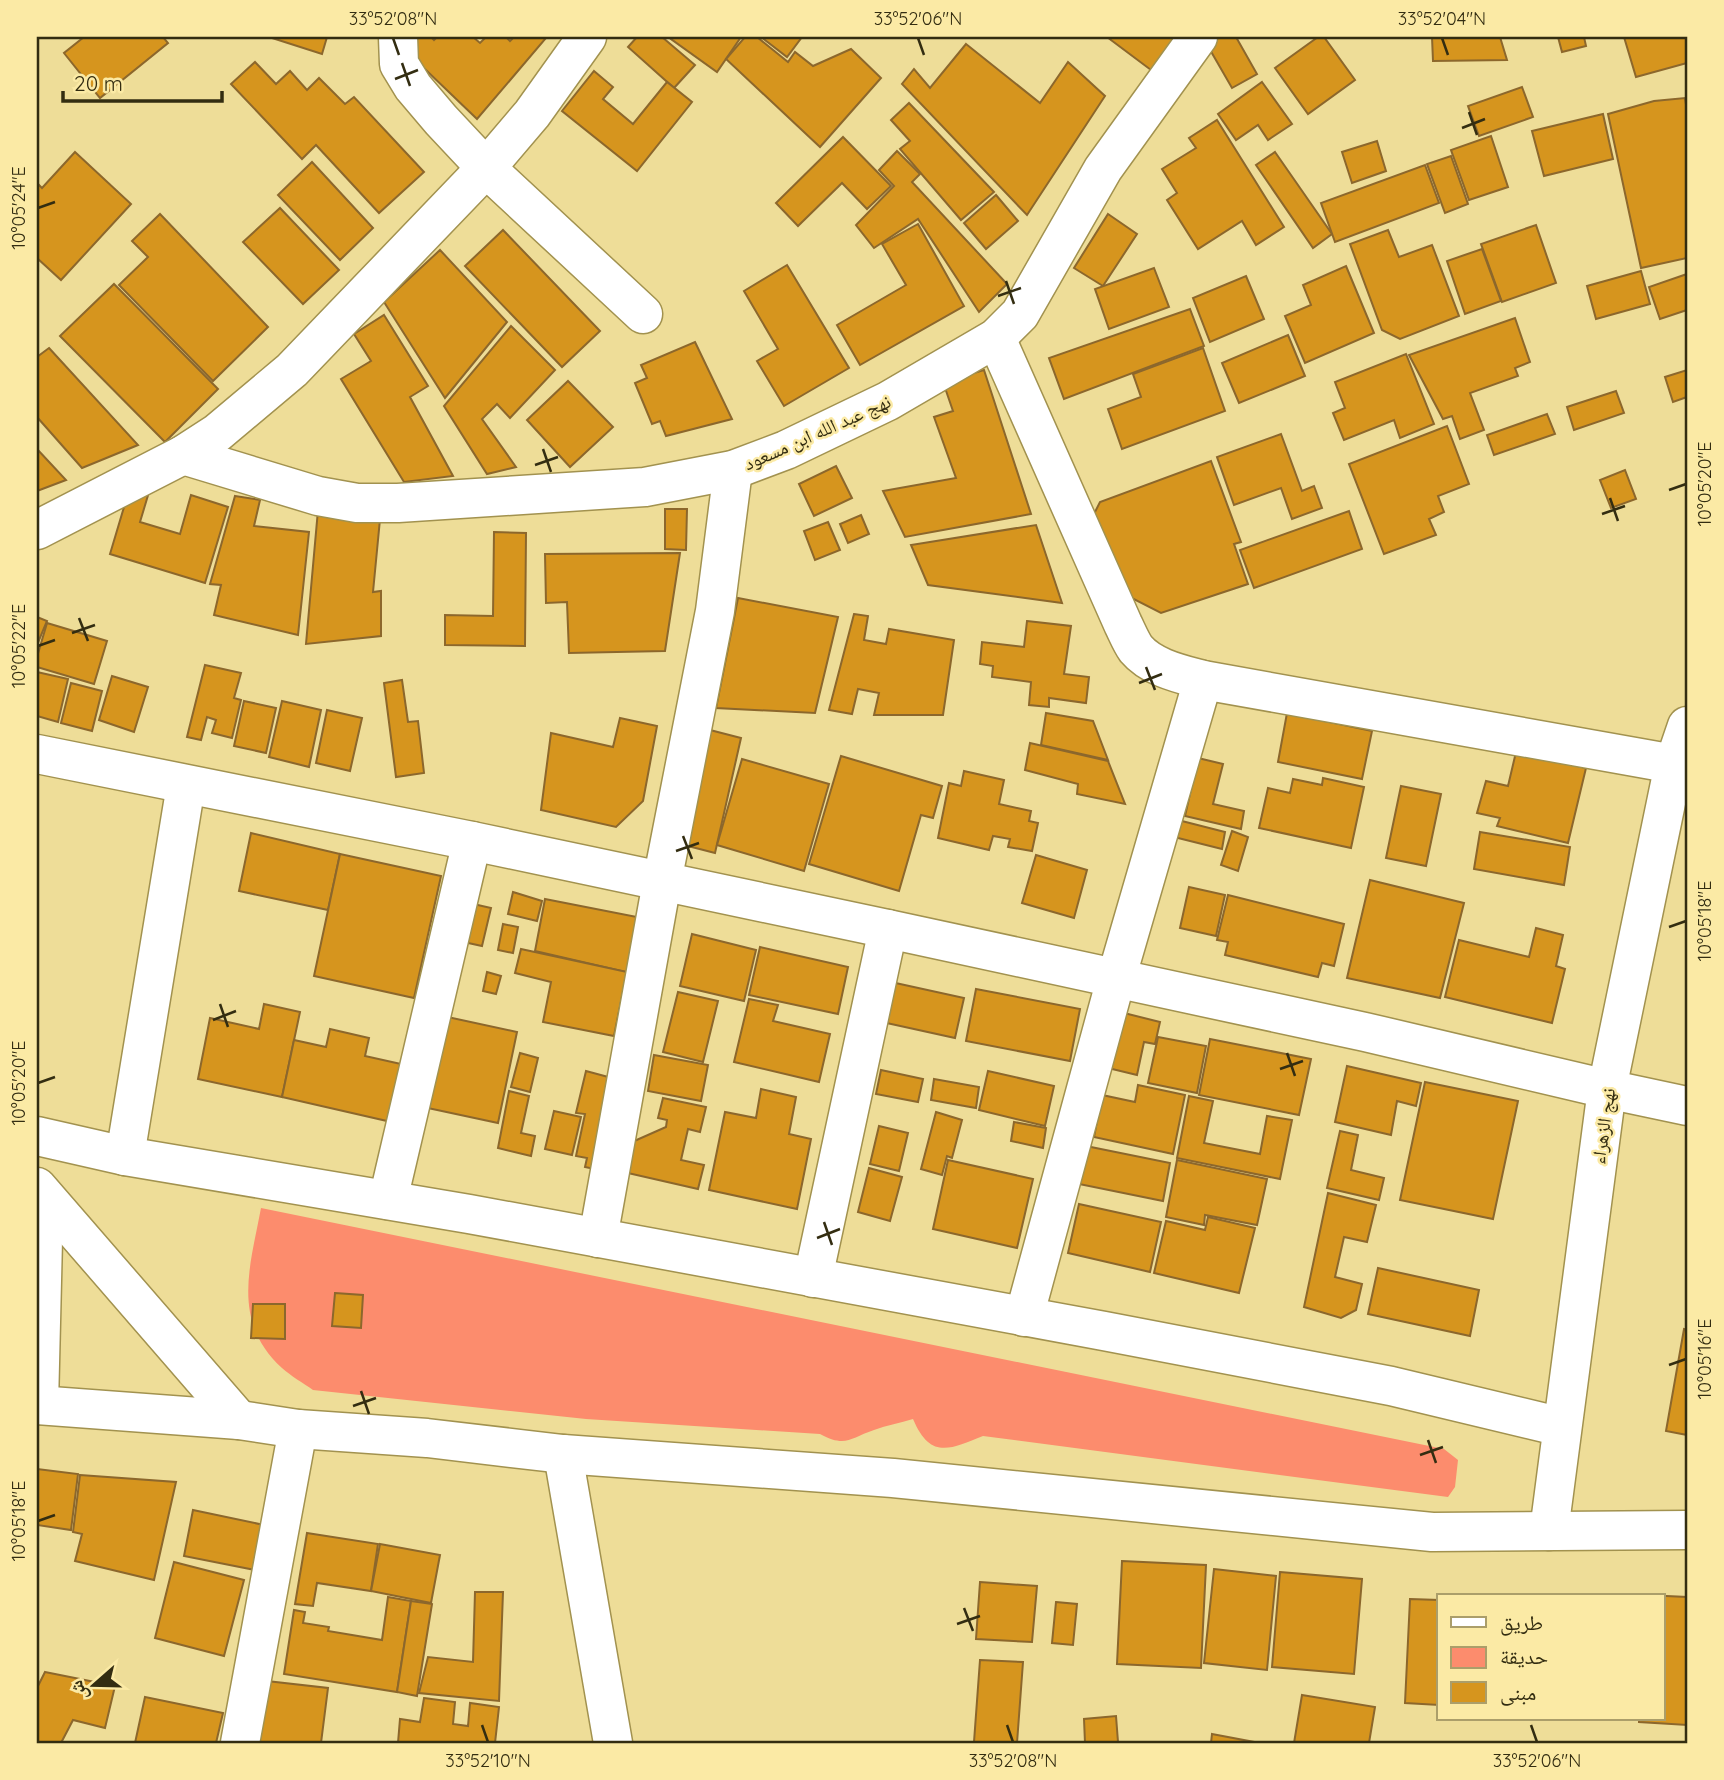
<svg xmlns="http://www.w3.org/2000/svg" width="1724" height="1780" font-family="Quicksand,'Noto Naskh Arabic',sans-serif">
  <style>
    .green { fill: #fc8c6d }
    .building { fill: #d6951e; stroke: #8c672c; stroke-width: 2 }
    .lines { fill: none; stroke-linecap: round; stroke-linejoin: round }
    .minor-casing { stroke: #a2924f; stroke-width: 41 }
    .tertiary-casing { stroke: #a2924f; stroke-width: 41 }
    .secondary-casing { stroke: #a2924f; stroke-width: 41 }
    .minor { stroke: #fff; stroke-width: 38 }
    .tertiary { stroke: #fff; stroke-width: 38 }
    .secondary { stroke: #fff; stroke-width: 38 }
    .ticks { fill: none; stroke: #332d11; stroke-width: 2.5 }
    .labels { text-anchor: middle; stroke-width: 5; stroke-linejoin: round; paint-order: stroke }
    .street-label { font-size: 19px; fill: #332d11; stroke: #fbeaa5 }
    .neatline { fill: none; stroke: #332d11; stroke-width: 2.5 }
    .ticks-label { font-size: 18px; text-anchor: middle; fill: #332d11 }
  </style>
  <rect width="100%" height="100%" fill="#eedd98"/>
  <path class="green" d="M261,1208l1183,241 14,11 -3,27 -7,10 -465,-61c-34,14 -53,23 -70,-17 -13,4 -26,6 -39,11 -24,8 -28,18 -54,4l-234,-15 -273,-29c-10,-7 -22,-14 -31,-22 -51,-47 -32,-101 -21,-160z"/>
  <g class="building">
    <polygon points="84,37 163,37 168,43 100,98 64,53"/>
    <polygon points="269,37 327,37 322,54"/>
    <polygon points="415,37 431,37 434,40 437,37 473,37 480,43 486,37 506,37 510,41 514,37 546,38 477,119 404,49"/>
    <polygon points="637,37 662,37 695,65 674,88 628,47"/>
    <polygon points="673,37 741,37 717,72 671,39"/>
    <polygon points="745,37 757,37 788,62 795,52 813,66 851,49 881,78 820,147 726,59"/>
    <polygon points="761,37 802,37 787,57"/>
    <polygon points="1107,37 1182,37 1151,70"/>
    <polygon points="1212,37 1236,37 1257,74 1232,88 1205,41"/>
    <polygon points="1318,37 1324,37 1355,80 1308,114 1275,68"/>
    <polygon points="1432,37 1500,37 1507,60 1433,61"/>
    <polygon points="1558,37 1584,37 1586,46 1562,52"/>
    <polygon points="1624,37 1687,37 1687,63 1636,77"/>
    <polygon points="966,44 1040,103 1068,62 1105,96 1027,215 902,84 914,69 930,88"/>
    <polygon points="255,62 276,84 290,71 307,90 319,78 345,104 354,97 424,172 379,213 316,145 302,159 231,84"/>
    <polygon points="594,71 613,87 603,99 633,124 667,82 692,102 637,171 562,111"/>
    <polygon points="1262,82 1292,124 1268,140 1258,125 1236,140 1218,114"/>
    <polygon points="1522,87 1533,117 1479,136 1468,106"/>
    <polygon points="1685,98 1687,111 1687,258 1641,268 1608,114 1654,101"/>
    <polygon points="909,103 994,192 961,220 900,149 910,141 891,120"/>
    <polygon points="1603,114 1613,159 1544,176 1532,131"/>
    <polygon points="1217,120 1284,227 1256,245 1242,221 1198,249 1167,200 1177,193 1162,169 1196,148 1189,138"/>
    <polygon points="1491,136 1508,187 1469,200 1451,150"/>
    <polygon points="843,137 891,186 867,209 842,183 798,226 776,203"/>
    <polygon points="1377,141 1386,171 1352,183 1342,152"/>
    <polygon points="897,151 920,174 912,182 1007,284 979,312 918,219 874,248 856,225 894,186 879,170"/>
    <polygon points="75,152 131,204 61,280 37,258 37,183 42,188"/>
    <polygon points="1275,152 1332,234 1313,248 1256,165"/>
    <polygon points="1451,156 1468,204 1445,213 1427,164"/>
    <polygon points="312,162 373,228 340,260 278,195"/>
    <polygon points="1425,165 1439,203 1335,242 1321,203"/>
    <polygon points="996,195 1018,221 986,249 964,223"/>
    <polygon points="280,208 339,270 303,304 243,242"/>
    <polygon points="160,214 268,327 213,381 119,285 148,257 132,241"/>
    <polygon points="1108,214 1137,234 1103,286 1074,268"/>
    <polygon points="918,224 964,306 860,365 837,325 906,285 882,244"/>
    <polygon points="1536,225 1556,283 1502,302 1481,244"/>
    <polygon points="503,230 600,331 562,367 465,266"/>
    <polygon points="1388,230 1399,257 1432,245 1459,316 1400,339 1382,330 1350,244"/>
    <polygon points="1482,249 1501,301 1465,314 1447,261"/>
    <polygon points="440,250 507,322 445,398 384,302"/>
    <polygon points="787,265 849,368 784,406 757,361 778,349 744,291"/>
    <polygon points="1346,266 1374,333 1305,363 1285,316 1311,305 1303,285"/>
    <polygon points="1154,268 1169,307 1109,329 1095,289"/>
    <polygon points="1641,271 1650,304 1596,319 1587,286"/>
    <polygon points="1687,274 1687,310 1660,319 1649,287"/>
    <polygon points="1246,276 1264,319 1210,342 1193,298"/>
    <polygon points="114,284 218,389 165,442 60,336"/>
    <polygon points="1190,309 1204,346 1064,399 1049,358"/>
    <polygon points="384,315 428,386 410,397 453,476 404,482 341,379 371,361 354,334"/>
    <polygon points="1515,318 1530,362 1515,368 1518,376 1470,393 1484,430 1460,439 1452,416 1443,419 1409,355"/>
    <polygon points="511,326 555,370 510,418 497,404 482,419 516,467 487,474 444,406"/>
    <polygon points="1288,335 1305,376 1239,403 1222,363"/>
    <polygon points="695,342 732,419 666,436 660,421 652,424 635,383 647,378 641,365"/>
    <polygon points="49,348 138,445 82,468 37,417 37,357"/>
    <polygon points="1203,348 1225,411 1122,449 1108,409 1141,397 1133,374"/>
    <polygon points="1406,354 1434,424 1400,438 1394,420 1344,440 1333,413 1345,408 1335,382"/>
    <polygon points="984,370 1031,514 905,537 883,491 956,478 934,417 953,411 943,382"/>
    <polygon points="1687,370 1687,397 1673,402 1665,377"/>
    <polygon points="568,381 613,427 570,467 527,420"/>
    <polygon points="1616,391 1624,413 1574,430 1567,407"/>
    <polygon points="1547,414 1555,434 1494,455 1487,435"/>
    <polygon points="1447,426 1469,484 1438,496 1444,512 1429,519 1436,535 1384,554 1349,464"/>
    <polygon points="1281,434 1302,491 1314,486 1322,508 1292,519 1281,488 1234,505 1217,457"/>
    <polygon points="37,449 66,480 37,491"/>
    <polygon points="1211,461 1241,542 1234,544 1248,584 1161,613 1116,590 1090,522 1100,502"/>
    <polygon points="836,466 852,498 814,516 799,484"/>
    <polygon points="1625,470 1636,499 1611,508 1600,480"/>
    <polygon points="130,487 149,492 140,522 180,534 191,495 228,507 205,583 110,554"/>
    <polygon points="235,496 260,500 254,526 309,532 298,635 214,615 221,585 210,584"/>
    <polygon points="665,509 687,509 686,550 665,549"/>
    <polygon points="318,510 380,519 373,592 381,591 381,636 306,644"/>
    <polygon points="1349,511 1362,549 1254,588 1240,550"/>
    <polygon points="861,515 869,534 848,543 840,524"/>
    <polygon points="828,522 840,550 815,560 804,531"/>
    <polygon points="1036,525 1062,603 928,585 911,545"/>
    <polygon points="494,532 526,533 525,646 445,645 445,615 493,616"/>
    <polygon points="680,553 665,651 569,653 567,602 546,603 545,554"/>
    <polygon points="738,598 838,617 815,713 716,708"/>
    <polygon points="854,614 868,616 864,640 886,644 889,629 954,640 943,715 874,715 879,693 858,689 852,714 829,710"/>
    <polygon points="37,617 47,621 37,645"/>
    <polygon points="1027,621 1071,626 1064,674 1089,677 1086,703 1049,698 1049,707 1029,705 1031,682 992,677 993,666 980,664 982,642 1024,647"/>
    <polygon points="47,623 107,641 94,684 37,667 37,657"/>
    <polygon points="205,665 241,673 234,698 241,700 232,738 212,733 216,720 207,717 201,740 187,737"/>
    <polygon points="37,672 68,679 58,722 37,716"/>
    <polygon points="112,676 148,687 134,732 99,720"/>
    <polygon points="402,680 408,722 418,721 424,773 396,777 384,683"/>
    <polygon points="71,683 102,691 92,731 61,723"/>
    <polygon points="244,701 276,708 266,753 234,746"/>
    <polygon points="282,701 321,710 309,767 269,757"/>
    <polygon points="327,710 362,718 350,771 316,763"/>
    <polygon points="1046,713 1093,721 1108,760 1041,745"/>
    <polygon points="1287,713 1372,731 1362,779 1278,762"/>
    <polygon points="620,718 657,726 643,801 616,827 541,810 551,733 613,747"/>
    <polygon points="710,730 741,738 715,853 684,845"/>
    <polygon points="1030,743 1108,761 1125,804 1077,794 1078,784 1025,770"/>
    <polygon points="1516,752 1586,768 1568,843 1497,826 1500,818 1477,813 1486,781 1508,786"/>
    <polygon points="841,756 942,786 933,818 921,815 899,891 809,864"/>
    <polygon points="1198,758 1223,764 1213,804 1244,811 1241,829 1185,816"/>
    <polygon points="742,759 829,784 804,871 717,845"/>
    <polygon points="964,771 1004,780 999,804 1031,811 1029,821 1038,823 1032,851 1008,847 1010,839 993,836 989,850 938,838 949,783 961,786"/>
    <polygon points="1323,778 1364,787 1351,848 1259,828 1268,788 1290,793 1293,779 1322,785"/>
    <polygon points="1401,786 1441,794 1426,866 1386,858"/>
    <polygon points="1174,819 1225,832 1222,849 1170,836"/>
    <polygon points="1232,831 1248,837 1238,871 1221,865"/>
    <polygon points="1480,832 1570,847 1564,885 1474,869"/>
    <polygon points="251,833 340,854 328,910 239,891"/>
    <polygon points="340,854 441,876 414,998 314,976"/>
    <polygon points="1036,855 1087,870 1074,918 1022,903"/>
    <polygon points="1370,880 1464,903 1440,998 1347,978"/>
    <polygon points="1189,887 1225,895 1216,936 1180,928"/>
    <polygon points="513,892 542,901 537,921 508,914"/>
    <polygon points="1228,895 1344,924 1334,966 1322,963 1318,977 1225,955 1228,942 1217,940"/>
    <polygon points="545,899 642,918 630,973 535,951"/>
    <polygon points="469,903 491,908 482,946 459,941"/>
    <polygon points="503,924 518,927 513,953 498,950"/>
    <polygon points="1536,928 1563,935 1556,966 1565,969 1552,1023 1445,997 1459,940 1529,957"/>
    <polygon points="692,934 756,950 744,1001 680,986"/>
    <polygon points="760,947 848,967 838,1014 749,995"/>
    <polygon points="521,949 627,972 614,1036 543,1022 551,982 515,973"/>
    <polygon points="487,972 501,976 496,994 483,991"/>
    <polygon points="891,982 964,998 955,1038 882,1022"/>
    <polygon points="976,989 1080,1009 1070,1061 966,1041"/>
    <polygon points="678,992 718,1001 703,1062 663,1052"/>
    <polygon points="749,999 778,1005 773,1021 830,1034 819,1082 734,1062"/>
    <polygon points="264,1004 300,1012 282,1097 198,1079 210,1018 259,1029"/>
    <polygon points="1120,1012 1160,1022 1155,1044 1144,1042 1137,1075 1108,1068"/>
    <polygon points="443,1016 517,1032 498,1123 423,1107"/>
    <polygon points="330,1029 369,1038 365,1056 401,1064 387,1121 282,1097 294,1040 326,1047"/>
    <polygon points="1158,1037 1206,1046 1197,1093 1148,1083"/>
    <polygon points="1210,1039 1311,1059 1299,1115 1199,1095"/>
    <polygon points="520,1053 538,1058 530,1092 511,1087"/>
    <polygon points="654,1055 708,1065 701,1101 648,1091"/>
    <polygon points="1347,1066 1421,1083 1416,1106 1397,1101 1391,1135 1335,1122"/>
    <polygon points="881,1070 923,1079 918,1102 876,1094"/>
    <polygon points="586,1071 612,1078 604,1171 585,1167 587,1158 576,1156 585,1114 576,1113"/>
    <polygon points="988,1071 1054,1086 1045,1126 979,1110"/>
    <polygon points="934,1079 979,1087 976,1108 931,1100"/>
    <polygon points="1425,1082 1518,1101 1493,1219 1400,1200"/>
    <polygon points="1138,1085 1185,1095 1173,1154 1094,1137 1102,1095 1135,1102"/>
    <polygon points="761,1089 796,1097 789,1134 811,1139 797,1209 709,1190 725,1112 756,1118"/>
    <polygon points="509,1091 529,1096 521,1133 535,1136 531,1156 498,1148"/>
    <polygon points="1189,1096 1213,1101 1204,1143 1260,1154 1267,1116 1292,1120 1280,1179 1177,1158"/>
    <polygon points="663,1098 706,1107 700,1132 688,1129 681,1160 704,1165 698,1189 619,1171 623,1146 666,1127 667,1120 658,1118"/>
    <polygon points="554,1111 581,1117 572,1155 545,1149"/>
    <polygon points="936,1112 962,1120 952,1158 947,1156 942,1175 921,1169"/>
    <polygon points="1014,1122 1046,1128 1043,1148 1011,1141"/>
    <polygon points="879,1126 908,1133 899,1171 870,1164"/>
    <polygon points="1340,1131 1358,1135 1351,1170 1384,1178 1379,1200 1327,1188"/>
    <polygon points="1086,1146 1170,1163 1163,1201 1079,1184"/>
    <polygon points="948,1160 1033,1179 1017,1248 933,1229"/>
    <polygon points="1177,1160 1267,1179 1257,1225 1205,1215 1204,1225 1166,1217"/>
    <polygon points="869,1168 902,1177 890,1221 858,1212"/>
    <polygon points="1328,1193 1376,1205 1367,1242 1344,1237 1335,1277 1362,1284 1356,1310 1341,1318 1304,1307"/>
    <polygon points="1079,1204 1161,1222 1150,1272 1068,1253"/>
    <polygon points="1208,1217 1255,1228 1239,1293 1154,1273 1166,1221 1205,1230"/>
    <polygon points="1378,1268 1479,1290 1470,1336 1368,1314"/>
    <polygon points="335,1293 363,1295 361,1328 332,1326"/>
    <polygon points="253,1304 285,1304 285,1339 251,1338"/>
    <polygon points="1684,1329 1687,1330 1687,1435 1666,1431"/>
    <polygon points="37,1469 78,1474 71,1530 37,1525"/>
    <polygon points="80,1475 176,1482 154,1580 75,1561 82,1534 73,1532"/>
    <polygon points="193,1510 264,1525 255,1570 184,1556"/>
    <polygon points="307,1533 378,1544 371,1591 317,1583 313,1606 295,1604"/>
    <polygon points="380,1544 440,1555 431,1603 371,1591"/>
    <polygon points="1122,1561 1206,1565 1201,1668 1117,1664"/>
    <polygon points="174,1562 244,1580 224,1656 155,1638"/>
    <polygon points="1214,1569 1276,1576 1267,1670 1204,1663"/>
    <polygon points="1280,1572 1362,1579 1354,1674 1272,1667"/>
    <polygon points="980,1582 1037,1586 1032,1642 976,1639"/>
    <polygon points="475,1592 503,1592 499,1701 419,1693 428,1657 473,1662"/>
    <polygon points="1645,1595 1687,1597 1687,1725 1639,1722 1639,1719 1663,1719 1663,1596"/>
    <polygon points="388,1597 411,1601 397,1692 284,1674 294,1610 305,1612 303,1623 329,1627 328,1631 382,1640"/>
    <polygon points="1410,1599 1439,1600 1439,1705 1405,1703"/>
    <polygon points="411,1601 432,1604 417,1696 397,1692"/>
    <polygon points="1056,1602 1077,1604 1073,1645 1052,1643"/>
    <polygon points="980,1660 1023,1662 1017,1743 974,1742"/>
    <polygon points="45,1672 115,1686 105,1728 73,1720 61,1743 37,1743 37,1688"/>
    <polygon points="258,1680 328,1688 321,1743 251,1743"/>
    <polygon points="1302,1695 1375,1707 1369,1743 1294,1743"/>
    <polygon points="145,1697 223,1713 216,1743 135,1743"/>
    <polygon points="424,1698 455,1702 453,1724 468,1726 470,1703 499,1707 495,1743 398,1743 400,1719 420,1722"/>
    <polygon points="1116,1716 1118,1742 1085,1743 1084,1719"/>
    <polygon points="1212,1734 1254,1742 1253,1743 1211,1743"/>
  </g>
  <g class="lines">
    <g class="minor-casing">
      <g id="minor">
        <polyline points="398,37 399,64 413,87 441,120 486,168 643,314"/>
        <path d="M996,338l127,286c4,8 8,18 13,25 16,19 45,25 67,31l471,84"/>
        <polyline points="183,455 318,496 357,503 398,503 645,487 733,470 786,450 888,401 996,338 1020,314 1103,169 1198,37"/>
        <polyline points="37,530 183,455 217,433 292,370 486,168 532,114 587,37"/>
        <polyline points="37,754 472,841 888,929 1365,1032 1607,1089 1687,1106"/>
        <polyline points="37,1136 125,1156 469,1214 1104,1331 1391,1386 1562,1427"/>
        <polyline points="125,1156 186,785"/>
        <polyline points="388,1200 472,841"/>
        <polyline points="598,1238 662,882 715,611 733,470"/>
        <polyline points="813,1278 888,929"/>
        <polyline points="1024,1317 1116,979 1203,680"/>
        <polyline points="1549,1531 1607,1089 1674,764 1687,726"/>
        <polyline points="240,1743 298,1429"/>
      </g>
    </g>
    <g class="tertiary-casing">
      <g id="tertiary">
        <polyline points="37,1187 239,1420"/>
        <polyline points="39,1405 44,1198"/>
        <polyline points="563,1454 613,1743"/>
      </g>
    </g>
    <g class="secondary-casing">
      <polyline id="secondary" points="37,1405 239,1420 298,1429 427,1438 563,1454 893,1478 1432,1532 1687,1530"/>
    </g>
    <use href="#minor" class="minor"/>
    <use href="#tertiary" class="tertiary"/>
    <use href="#secondary" class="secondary"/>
  </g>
  <path class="ticks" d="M393,38l6,17M918,38l6,17M1442,38l6,17M402,63l8,23M395,79l23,-9M1469,112l8,23M1462,128l23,-9M38,208l17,-6M1006,281l8,23M998,296l23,-8M543,449l8,23M535,465l23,-8M1669,490l17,-6M1610,498l8,23M1602,514l23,-8M79,618l9,23M72,633l23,-8M38,646l17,-6M1146,667l9,23M1139,683l23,-9M683,836l9,23M676,851l23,-8M1669,927l17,-6M220,1004l8,23M213,1020l23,-9M1287,1053l8,23M1280,1069l23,-8M38,1083l17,-6M824,1222l8,23M817,1238l23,-9M1669,1365l17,-6M361,1391l8,23M353,1406l23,-8M1428,1440l8,23M1420,1455l23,-8M38,1521l17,-6M964,1608l9,23M957,1624l23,-8M482,1725l6,17M1007,1725l6,17M1531,1725l6,17"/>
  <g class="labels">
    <g class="street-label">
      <text transform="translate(817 432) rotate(-24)" y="7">نهج عبد الله ابن مسعود</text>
      <text transform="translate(1603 1126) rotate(-82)" y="7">نهج الزهراء</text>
    </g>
  </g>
  <rect width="1724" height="1780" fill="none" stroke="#fbeaa5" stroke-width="77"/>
  <rect x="1437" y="1594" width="228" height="126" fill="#fbeaa5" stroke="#ab9e6a" stroke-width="2"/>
  <rect x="1451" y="1617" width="35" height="10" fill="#ffffff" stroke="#ab9e6a" stroke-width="2"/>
  <text x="1500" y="1630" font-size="21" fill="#332d11">طريق</text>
  <rect x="1451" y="1647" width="35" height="21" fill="#fc8c6d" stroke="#ab9e6a" stroke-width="2"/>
  <text x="1500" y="1664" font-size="21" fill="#332d11">حديقة</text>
  <rect x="1451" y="1682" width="35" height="21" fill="#d6951e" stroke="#ab9e6a" stroke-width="2"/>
  <text x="1500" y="1700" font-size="21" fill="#332d11">مبنى</text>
  <g transform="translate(94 1685) rotate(250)" stroke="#fbeaa5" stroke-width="5" paint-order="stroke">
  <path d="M0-5L12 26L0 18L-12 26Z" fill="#332d11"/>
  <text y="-10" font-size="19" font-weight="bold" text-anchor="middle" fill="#332d11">ش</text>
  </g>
  <path d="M63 91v10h159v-10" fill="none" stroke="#332d11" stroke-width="3.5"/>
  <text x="74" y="91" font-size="21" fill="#332d11" stroke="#fbeaa5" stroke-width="5" paint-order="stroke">20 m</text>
  <rect x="38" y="38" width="1648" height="1704" class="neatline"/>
  <g class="ticks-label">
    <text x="393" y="25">33°52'08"N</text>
    <text x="918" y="25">33°52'06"N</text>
    <text x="1442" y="25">33°52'04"N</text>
    <text transform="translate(19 208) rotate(-90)" y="6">10°05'24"E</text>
    <text transform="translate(1705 484) rotate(-90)" y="6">10°05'20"E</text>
    <text transform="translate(19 646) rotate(-90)" y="6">10°05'22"E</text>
    <text transform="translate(1705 921) rotate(-90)" y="6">10°05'18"E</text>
    <text transform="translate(19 1083) rotate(-90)" y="6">10°05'20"E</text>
    <text transform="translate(1705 1359) rotate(-90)" y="6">10°05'16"E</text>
    <text transform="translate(19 1521) rotate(-90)" y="6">10°05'18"E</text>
    <text x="488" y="1767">33°52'10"N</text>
    <text x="1013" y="1767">33°52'08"N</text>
    <text x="1537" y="1767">33°52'06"N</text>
  </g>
</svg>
